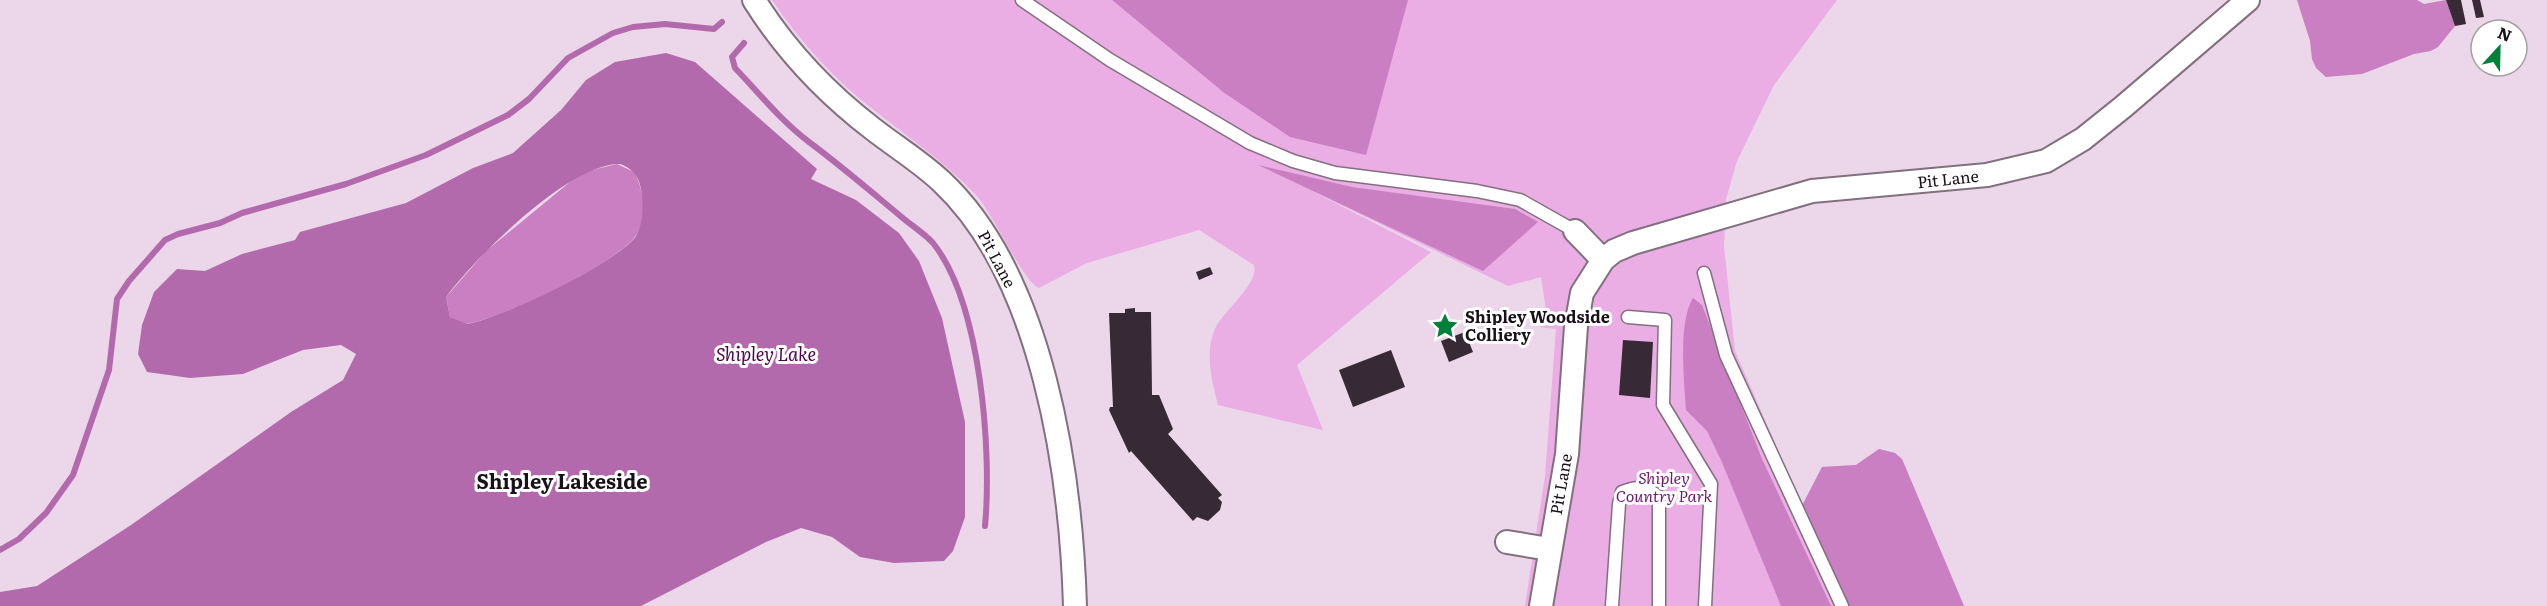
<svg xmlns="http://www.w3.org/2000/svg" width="2547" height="606" font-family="Literata,serif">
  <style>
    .green { fill: #eaade4 }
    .forest { fill: #c97fc2 }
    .water { fill: #b36aad; fill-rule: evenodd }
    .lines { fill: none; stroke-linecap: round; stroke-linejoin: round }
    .stream { stroke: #b36aad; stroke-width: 6 }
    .building { fill: #382936 }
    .service-casing { stroke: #82707f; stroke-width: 15 }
    .minor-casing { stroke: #82707f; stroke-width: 26 }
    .service { stroke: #fff; stroke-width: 12 }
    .minor { stroke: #fff; stroke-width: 22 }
    .labels { text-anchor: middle; stroke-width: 6; stroke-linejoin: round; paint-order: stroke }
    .street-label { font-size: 16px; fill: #181117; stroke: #fff }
    .poi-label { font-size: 16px; font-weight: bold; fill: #181117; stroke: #fff; text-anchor: start }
    .park-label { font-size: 16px; font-style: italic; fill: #731a6f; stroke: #fff }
    .water-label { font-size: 18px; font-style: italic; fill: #4a0448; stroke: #fff }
    .quarter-label { font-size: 20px; font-weight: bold; fill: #181117; stroke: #fff }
  </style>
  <rect width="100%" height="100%" fill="#ebd7e9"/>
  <path class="green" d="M772,0h340l111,92 30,-92h584l-63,85 -37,76 -11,38 -2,47 11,105 67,154 20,-38 34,-2 23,-16 16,4 7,6 62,147h-439l20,-130 11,-147 -16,-2 -3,-13 9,-4 -5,-33 -33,9 -202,-98 125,64 -134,113 26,65 -105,-25c-6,-23 -13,-50 -4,-74 7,-19 46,-47 40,-66l-55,-35 -112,33 -48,25c-16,-6 -45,-73 -63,-93 -35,-37 -77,-64 -116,-96 -34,-29 -63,-62 -88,-99z"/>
  <g class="forest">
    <polygon points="1112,0 1408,0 1366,155 1290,137 1223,92"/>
    <polygon points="2297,0 2417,0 2424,4 2446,0 2455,26 2438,47 2431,51 2414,54 2362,74 2326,77 2316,68 2312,59 2310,41"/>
    <path d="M617,164l17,8c10,18 15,48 0,66 -20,26 -137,84 -171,86l-13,-7 -4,-20 40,-46 90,-74 16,-7z"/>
    <polygon points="1258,165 1352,187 1515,209 1538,222 1483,271"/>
    <path d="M1693,298l9,7 60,154 69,147h-50l-60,-146 -14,-29 -21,-21c-2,-30 -8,-88 7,-112z"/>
    <polygon points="1879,449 1895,453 1902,459 1964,606 1848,606 1802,506 1822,467 1856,465"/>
  </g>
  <path class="water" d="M666,53l29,9 122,107 -6,10 45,21 43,33 20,28 23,57 23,104v95l-12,34 -9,10 -50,2 -34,-6 -28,-20 -31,-9 -35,14 -125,64h-641v-14l37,-6 94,-61 160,-113 52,-32 13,-26 -15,-9 -38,5 -60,24 -53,4 -43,-6 -9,-18 4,-29 12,-33 23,-23 28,2 37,-17 53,-14 5,-8 106,-29 67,-35 40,-15 48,-43 25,-30 29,-18zM620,164c15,5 21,17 22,32 1,13 1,28 -6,40 -17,26 -138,84 -169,88l-17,-7 -4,-20c30,-40 123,-134 174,-133z"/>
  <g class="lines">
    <g class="stream">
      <path d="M744,43l-12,14 3,11c24,25 46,53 74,74 31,23 59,47 89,72 11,10 25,18 35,29 48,60 59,208 52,283"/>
      <polyline points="0,550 19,539 46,513 73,475 109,370 117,299 129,281 165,240 178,234 220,223 242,213 346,184 426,155 508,115 529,99 568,58 613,33 633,27 665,24 714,29 722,22"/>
    </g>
  </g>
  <g class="building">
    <polygon points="2446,0 2461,0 2466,24 2455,26"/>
    <polygon points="2472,0 2480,0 2484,17 2476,18"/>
    <polygon points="1210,267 1213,274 1199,280 1196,272"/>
    <polygon points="1135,308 1135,312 1151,312 1152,395 1159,395 1173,429 1168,434 1222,495 1218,498 1222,502 1220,510 1208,521 1197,517 1193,521 1131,451 1129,453 1109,410 1110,407 1113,407 1109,313 1125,313 1125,309"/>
    <polygon points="1465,332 1473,352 1449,362 1441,341"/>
    <polygon points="1623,340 1653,342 1650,398 1619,395"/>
    <polygon points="1391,350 1405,387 1353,407 1339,370"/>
  </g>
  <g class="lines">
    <g class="service-casing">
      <g id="service">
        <polyline points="1022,0 1110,60 1250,143 1293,161 1335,173 1477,191 1520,200 1575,231"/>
        <polyline points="1704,273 1726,355 1842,606"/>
        <polyline points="1628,317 1665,320 1663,405 1711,484 1705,606"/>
        <path d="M1612,606l7,-102 3,-12c16,-6 24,-6 37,5v109"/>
      </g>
    </g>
    <g class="minor-casing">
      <g id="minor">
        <path d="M754,0c32,51 72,93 119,129 23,18 48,33 69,53 101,95 129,291 133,424"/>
        <polyline points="1575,231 1603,260"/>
        <polyline points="1507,542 1549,549"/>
        <polyline points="1541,606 1567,454 1576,326 1582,293 1603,260 1614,251 1633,243 1812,191 1987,175 2046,161 2083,139 2123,107 2248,0"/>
      </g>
    </g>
    <use href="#service" class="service"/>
    <use href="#minor" class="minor"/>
  </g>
  <defs>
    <g id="sight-bare" transform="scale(2.07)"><path d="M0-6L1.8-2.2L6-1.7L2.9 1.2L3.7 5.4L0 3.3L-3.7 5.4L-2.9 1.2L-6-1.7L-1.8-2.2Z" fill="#018039" stroke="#fff" stroke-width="2.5" paint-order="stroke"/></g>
  </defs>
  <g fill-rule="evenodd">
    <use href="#sight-bare" x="1445" y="326"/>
  </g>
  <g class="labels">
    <g class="street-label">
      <text transform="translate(1948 179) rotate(-6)" y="6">Pit Lane</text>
      <text transform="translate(997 259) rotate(62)" y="6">Pit Lane</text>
      <text transform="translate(1561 484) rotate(-80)" y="6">Pit Lane</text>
    </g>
    <g class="poi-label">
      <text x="1465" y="323">Shipley Woodside<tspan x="1465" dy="18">Colliery</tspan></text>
    </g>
    <g class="park-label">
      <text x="1664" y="484">Shipley<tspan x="1664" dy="18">Country Park</tspan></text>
    </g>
    <g class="water-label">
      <text x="766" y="361">Shipley Lake</text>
    </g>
    <g class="quarter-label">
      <text x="562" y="489">Shipley Lakeside</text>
    </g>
  </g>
  <g transform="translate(2499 48) rotate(22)"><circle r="28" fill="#ffffff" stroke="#a3a0a2" stroke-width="1.5"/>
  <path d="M0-4.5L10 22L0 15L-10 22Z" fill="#018039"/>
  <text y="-9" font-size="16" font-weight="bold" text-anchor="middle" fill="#181117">N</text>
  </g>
</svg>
